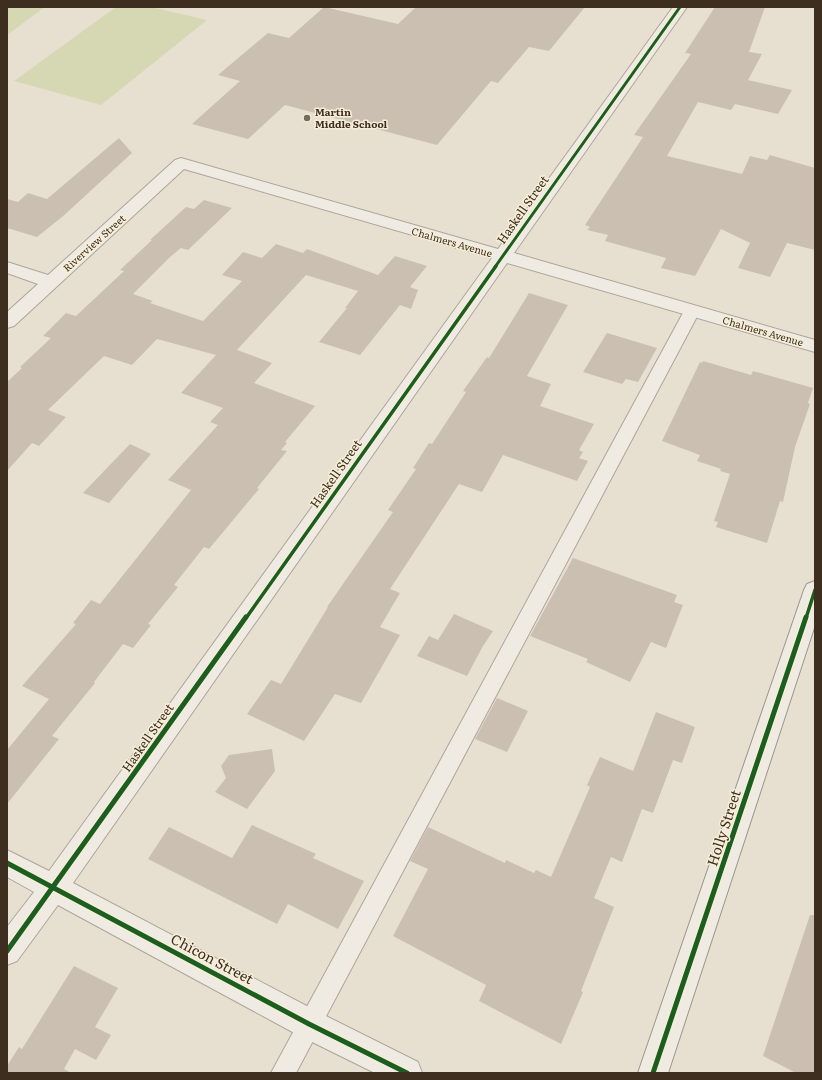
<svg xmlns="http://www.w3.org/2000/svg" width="822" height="1080" font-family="Literata,serif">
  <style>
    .green { fill: #d6d7b3 }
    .building { fill: #cbbfb2 }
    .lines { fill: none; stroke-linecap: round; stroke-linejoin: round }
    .lane-casing { stroke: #ada599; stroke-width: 2 }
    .street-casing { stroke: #ada599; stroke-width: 2 }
    .secondary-casing { stroke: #9c958a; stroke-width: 2 }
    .lane { fill: #efebe3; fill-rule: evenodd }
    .street { fill: #efebe3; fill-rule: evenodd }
    .secondary { fill: #efebe3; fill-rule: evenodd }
    .cycleway-far2-casing { stroke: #f7eed8; stroke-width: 4.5 }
    .cycleway-far1-casing { stroke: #f7eed8; stroke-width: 6 }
    .cycleway-casing { stroke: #f7eed8; stroke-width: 8 }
    .cycleway-far2 { stroke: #1b5e20; stroke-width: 3 }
    .cycleway-far1 { stroke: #1b5e20; stroke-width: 3.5 }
    .cycleway { stroke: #1b5e20; stroke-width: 5 }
    .poi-dot { fill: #786c5e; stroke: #f7eed8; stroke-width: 1.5 }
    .labels { text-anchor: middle; stroke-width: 3; stroke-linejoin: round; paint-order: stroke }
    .far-poi-label { font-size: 10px; font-weight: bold; fill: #3d2e20; stroke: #f7eed8; text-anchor: start }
    .far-street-label { font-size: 10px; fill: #3d2e20; stroke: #f7eed8 }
    .street-label { font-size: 12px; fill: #3d2e20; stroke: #f7eed8 }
    .near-street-label { font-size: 14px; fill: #3d2e20; stroke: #f7eed8 }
  </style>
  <rect width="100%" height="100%" fill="#e7e0d1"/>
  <g class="green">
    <polygon points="7,7 45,7 7,35"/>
    <polygon points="116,7 151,7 207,20 101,105 14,81"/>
  </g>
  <g class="building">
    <polygon points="324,7 398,24 416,7 585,7 549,51 529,47 498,83 491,81 437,145 285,105 248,139 192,124 240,81 218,75 268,33 289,38"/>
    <polygon points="715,7 765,7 749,52 762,54 748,80 792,90 778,114 735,104 731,110 698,102 667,156 742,174 750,156 767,160 770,155 815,168 815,250 787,243 770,277 738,268 750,243 721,229 695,276 661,268 666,258 605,241 608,235 587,230 590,227 585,225 643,137 634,135 691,54 685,53"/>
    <polygon points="119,138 132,153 62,217 37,237 7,228 7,199 18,202 28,193 47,199"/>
    <polygon points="204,200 232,208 188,250 181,248 170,257 133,294 153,301 150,303 203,321 242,281 222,275 243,252 262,258 276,244 303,253 307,249 378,275 395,256 427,266 410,287 418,290 411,309 400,305 360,355 319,342 347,308 345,308 358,291 306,275 237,350 272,363 254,383 315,406 285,442 287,443 281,450 287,451 257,488 259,489 209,549 204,547 174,585 178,587 148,624 151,625 133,648 123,644 94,682 95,683 52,736 59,739 7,804 7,750 49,699 22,686 76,624 73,623 91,600 100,604 191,490 168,480 218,425 210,422 223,408 181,393 216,355 157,339 132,365 104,356 48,410 66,417 39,446 32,443 7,471 7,382 22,368 20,367 51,338 43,336 66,313 76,316 124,271 120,270 152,240 150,240 186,207 194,209"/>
    <polygon points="529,293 568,305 527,376 551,384 540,406 594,424 579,450 583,452 579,458 588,461 577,481 503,455 482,492 459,484 390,589 400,593 380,627 400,635 361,703 335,694 304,741 247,714 271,680 281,684 328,607 327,607 393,512 388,510 416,469 413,468 429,443 432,444 466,392 463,391 487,357 489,358"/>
    <polygon points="607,333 657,348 638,382 626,379 622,384 583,372"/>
    <polygon points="703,361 751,375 753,371 813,388 808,403 810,404 795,447 783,502 780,501 767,543 716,527 718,522 714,521 730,474 720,471 721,469 697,461 700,455 662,441 700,362 702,363"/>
    <polygon points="130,444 151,454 109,503 83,493"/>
    <polygon points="573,558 677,595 674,602 683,605 666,648 651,642 630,682 586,662 588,659 530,636"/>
    <polygon points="454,614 493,631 483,646 467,676 417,656 429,636 438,640"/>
    <polygon points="497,698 528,711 507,752 475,739"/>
    <polygon points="656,712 695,727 682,763 673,760 653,813 642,809 622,862 611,857 594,898 614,907 581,991 583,992 561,1044 479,1001 486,985 393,936 428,869 410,861 428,827 505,863 506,860 534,873 536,870 551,877 590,787 587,785 600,757 633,771"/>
    <polygon points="272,749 275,771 247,809 215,792 226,778 221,766 229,755"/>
    <polygon points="252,825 316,854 313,858 364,881 338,929 288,904 277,924 148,859 169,827 232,858"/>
    <polygon points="810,915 815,915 815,1073 796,1073 763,1056"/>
    <polygon points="74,966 118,988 95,1027 111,1035 96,1060 75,1049 64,1069 71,1073 7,1073 7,1066 19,1047 22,1049"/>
  </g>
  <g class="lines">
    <g class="lane-casing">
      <polygon id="lane" points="692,306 697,308 700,311 296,1073 271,1073 684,311 687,308"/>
    </g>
    <g class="street-casing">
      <polygon id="street" points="673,7 687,7 514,253 815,340 815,352 507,263 73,883 320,1013 418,1062 422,1073 375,1073 298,1035 58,905 17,961 7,965 7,927 34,892 7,877 7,850 49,871 492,258 184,169 14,326 7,328 7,312 38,284 7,273 7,262 48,275 175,160 181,158 498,249"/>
    </g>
    <g class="secondary-casing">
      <polygon id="secondary" points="815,581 815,625 668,1073 638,1073 804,590 807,584"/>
    </g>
    <use href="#lane" class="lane"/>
    <use href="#street" class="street"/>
    <use href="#secondary" class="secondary"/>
    <g class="cycleway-far2-casing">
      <polyline id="cycleway-far2" points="495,267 680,7"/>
    </g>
    <g class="cycleway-far1-casing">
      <g id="cycleway-far1">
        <polyline points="246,618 496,266"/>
        <polyline points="806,618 815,590"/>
      </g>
    </g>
    <g class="cycleway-casing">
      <g id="cycleway">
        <polyline points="7,863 309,1024 407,1073"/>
        <polyline points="7,951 246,617"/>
        <polyline points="653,1073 806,617"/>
      </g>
    </g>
    <use href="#cycleway-far2" class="cycleway-far2"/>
    <use href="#cycleway-far1" class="cycleway-far1"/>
    <use href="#cycleway" class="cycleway"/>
  </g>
  <circle class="poi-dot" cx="307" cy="118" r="4"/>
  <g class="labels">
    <g class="far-poi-label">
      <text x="315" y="116">Martin<tspan x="315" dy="12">Middle School</tspan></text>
    </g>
    <g class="far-street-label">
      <text transform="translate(452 242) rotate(16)" y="4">Chalmers Avenue</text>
      <text transform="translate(94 243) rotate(-42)" y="4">Riverview Street</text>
      <text transform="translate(763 331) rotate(16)" y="4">Chalmers Avenue</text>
    </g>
    <g class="street-label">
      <text transform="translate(523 210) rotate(-55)" y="4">Haskell Street</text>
      <text transform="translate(336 474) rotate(-55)" y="4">Haskell Street</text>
      <text transform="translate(148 738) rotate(-55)" y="4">Haskell Street</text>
    </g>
    <g class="near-street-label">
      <text transform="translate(724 828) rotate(-72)" y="5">Holly Street</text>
      <text transform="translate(212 959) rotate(28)" y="5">Chicon Street</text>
    </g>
  </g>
  <rect width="822" height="1080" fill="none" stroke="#3d2e20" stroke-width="16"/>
</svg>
